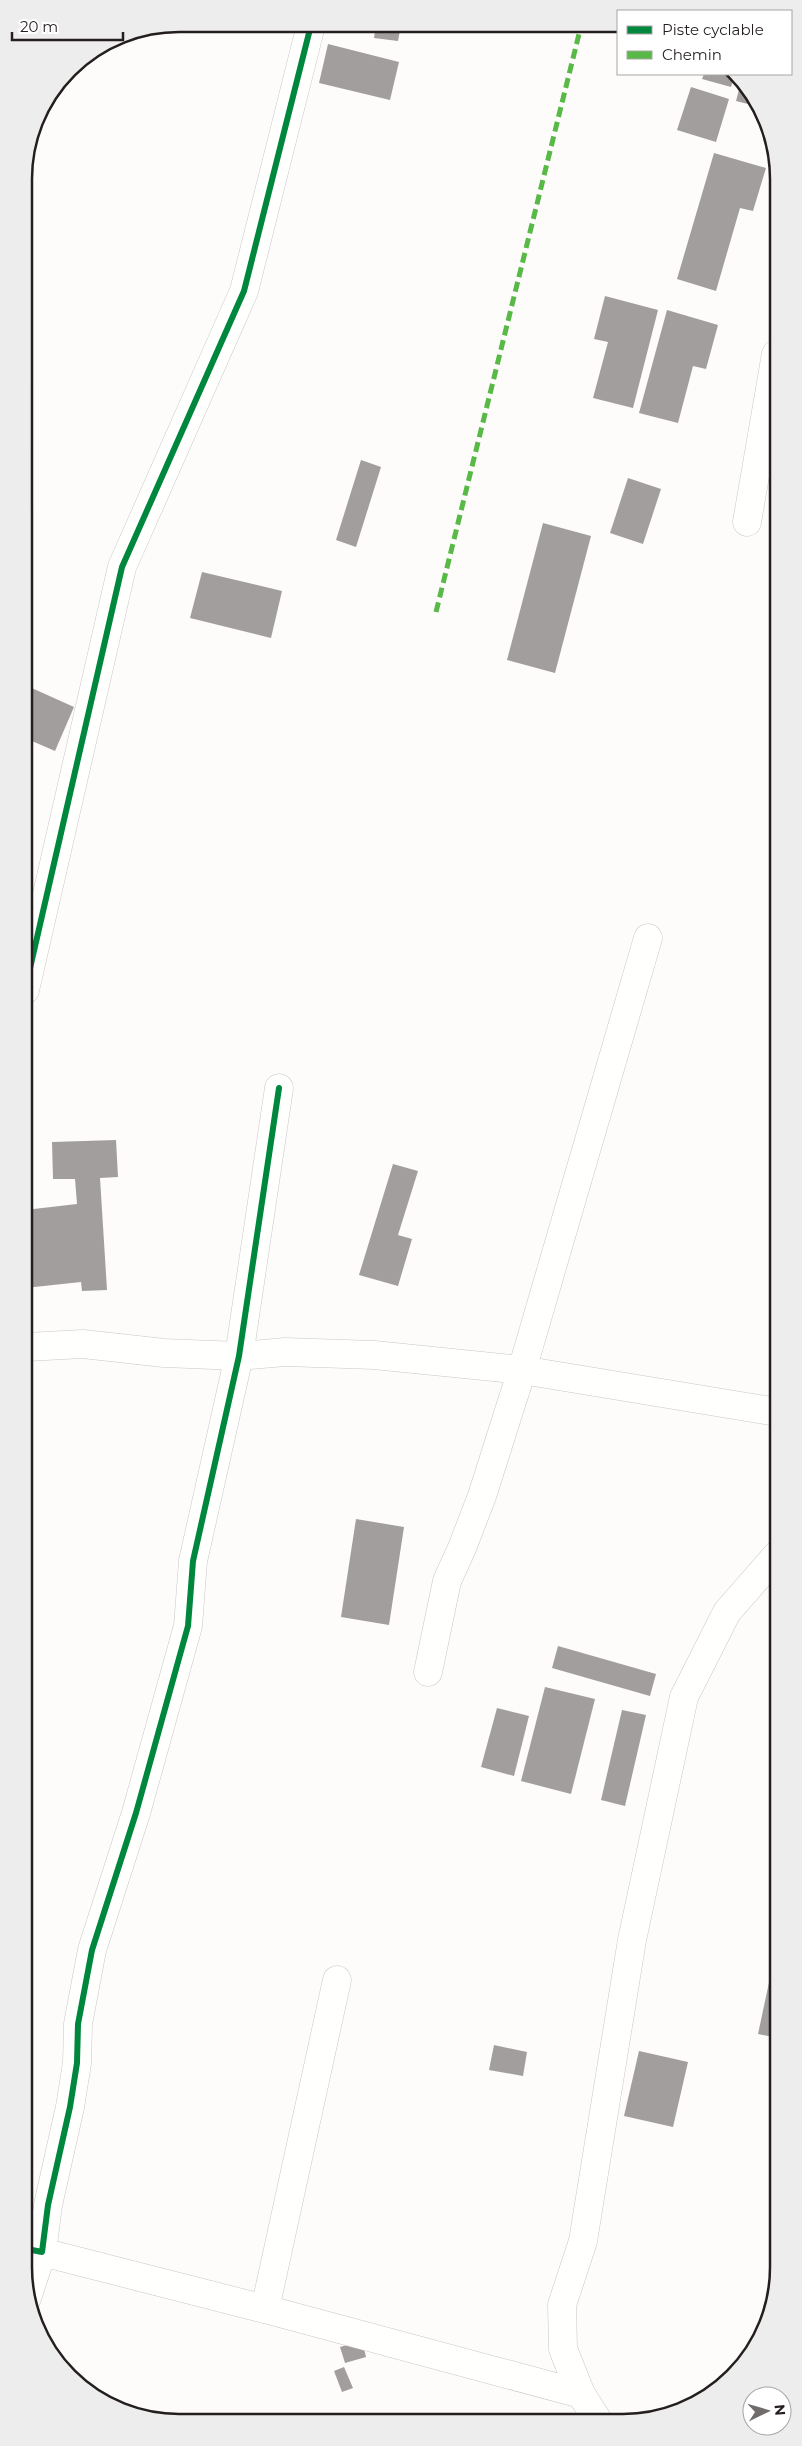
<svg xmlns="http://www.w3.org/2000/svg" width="802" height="2446" font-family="Montserrat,sans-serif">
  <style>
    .building { fill: #a19e9d }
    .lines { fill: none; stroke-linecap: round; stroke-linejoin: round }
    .minor-casing { stroke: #cac7c6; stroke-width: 29 }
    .minor { stroke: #fffffe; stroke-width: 28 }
    .quiet { stroke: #58b947; stroke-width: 5; stroke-dasharray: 10 5; stroke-linecap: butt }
    .cycleway-casing { stroke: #fff; stroke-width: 9 }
    .cycleway { stroke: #00873e; stroke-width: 6 }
    .rim { fill: none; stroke: #241e1e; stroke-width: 2.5 }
  </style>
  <rect width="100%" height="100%" fill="#fdfcfb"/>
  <g class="building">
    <polygon points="376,25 401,25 398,41 374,38"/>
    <polygon points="328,44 399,62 390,100 319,83"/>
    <polygon points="704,74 735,74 731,87 702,79"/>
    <polygon points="741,82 753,99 760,107 736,101"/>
    <polygon points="691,87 729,99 716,142 677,130"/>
    <polygon points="714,153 766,168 753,211 740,208 716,291 677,279"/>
    <polygon points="605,296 658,310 633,408 593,398 608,342 594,339"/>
    <polygon points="667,310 718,325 706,369 693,366 678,423 639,413"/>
    <polygon points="361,460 381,467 356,547 336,540"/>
    <polygon points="628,478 661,489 643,544 610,533"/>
    <polygon points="543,523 591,536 555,673 507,660"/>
    <polygon points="202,572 282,591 271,638 190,618"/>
    <polygon points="25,685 74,707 55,751 25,738"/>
    <polygon points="116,1140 118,1177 100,1178 107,1290 82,1291 81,1282 25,1288 25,1210 77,1204 75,1179 53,1179 52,1142"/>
    <polygon points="393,1164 418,1171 398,1235 412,1239 398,1286 359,1275"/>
    <polygon points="356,1519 404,1527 389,1625 341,1617"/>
    <polygon points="558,1646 656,1674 650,1696 552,1668"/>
    <polygon points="545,1687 595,1699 571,1794 521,1781"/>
    <polygon points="497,1708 529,1716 514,1776 481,1767"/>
    <polygon points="622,1710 646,1715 625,1806 601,1800"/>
    <polygon points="774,1959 778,1960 778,2038 758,2034"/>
    <polygon points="494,2045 527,2052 523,2076 489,2070"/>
    <polygon points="639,2051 688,2062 673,2127 624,2116"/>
    <polygon points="362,2341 366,2357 345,2363 340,2347"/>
    <polygon points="344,2367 353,2388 342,2392 334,2371"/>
  </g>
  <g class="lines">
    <g class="minor-casing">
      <g id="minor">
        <polyline points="747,522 776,354"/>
        <polyline points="25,990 122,567 244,291 311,25"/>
        <polyline points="26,1347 83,1344 164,1353 239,1356 285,1352 374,1355 522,1370 777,1412"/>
        <polyline points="428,1672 447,1581 462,1548 482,1496 522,1370 648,938"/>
        <polyline points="27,2249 42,2252 48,2205 70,2107 77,2063 78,2024 92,1950 136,1813 188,1626 193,1561 239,1356 279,1088"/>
        <polyline points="27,2298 42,2252 265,2309 581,2394"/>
        <polyline points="265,2309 337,1980"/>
        <polyline points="597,2419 581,2394 563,2349 562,2305 583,2241 632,1940 684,1697 727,1612 777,1555"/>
      </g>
    </g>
    <use href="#minor" class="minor"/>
    <polyline class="quiet" points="436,612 581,26"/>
    <g class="cycleway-casing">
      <g id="cycleway">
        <polyline points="25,990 122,567 244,291 311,25"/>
        <polyline points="27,2249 42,2252 48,2205 70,2107 77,2063 78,2024 92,1950 136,1813 188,1626 193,1561 239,1356 279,1088"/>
      </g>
    </g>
    <use href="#cycleway" class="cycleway"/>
  </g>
  <path d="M0 0H802V2446H0ZM179 32H623A147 147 0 0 1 770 179V2267A147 147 0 0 1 623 2414H179A147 147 0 0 1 32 2267V179A147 147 0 0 1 179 32Z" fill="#ededed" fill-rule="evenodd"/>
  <path class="rim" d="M179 32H623A147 147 0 0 1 770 179V2267A147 147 0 0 1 623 2414H179A147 147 0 0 1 32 2267V179A147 147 0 0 1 179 32Z"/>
  <rect x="617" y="10" width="175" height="65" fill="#ffffff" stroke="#a7a5a5"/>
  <rect x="627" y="26" width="25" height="8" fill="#00873e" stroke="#a7a5a5"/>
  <text x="662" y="35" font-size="15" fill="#241e1e">Piste cyclable</text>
  <rect x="627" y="51" width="25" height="8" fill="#58b947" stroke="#a7a5a5"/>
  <text x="662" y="60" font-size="15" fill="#241e1e">Chemin</text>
  <g transform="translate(767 2411) rotate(85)"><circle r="24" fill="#ffffff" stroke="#a7a5a5"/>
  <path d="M0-4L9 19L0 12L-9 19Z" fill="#706c6b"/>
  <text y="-8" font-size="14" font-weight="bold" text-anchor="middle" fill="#241e1e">N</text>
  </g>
  <path d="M12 32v8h111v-8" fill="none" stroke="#241e1e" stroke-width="2.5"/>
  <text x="20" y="32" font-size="15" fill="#241e1e" stroke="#ffffff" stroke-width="4" paint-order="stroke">20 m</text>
</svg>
